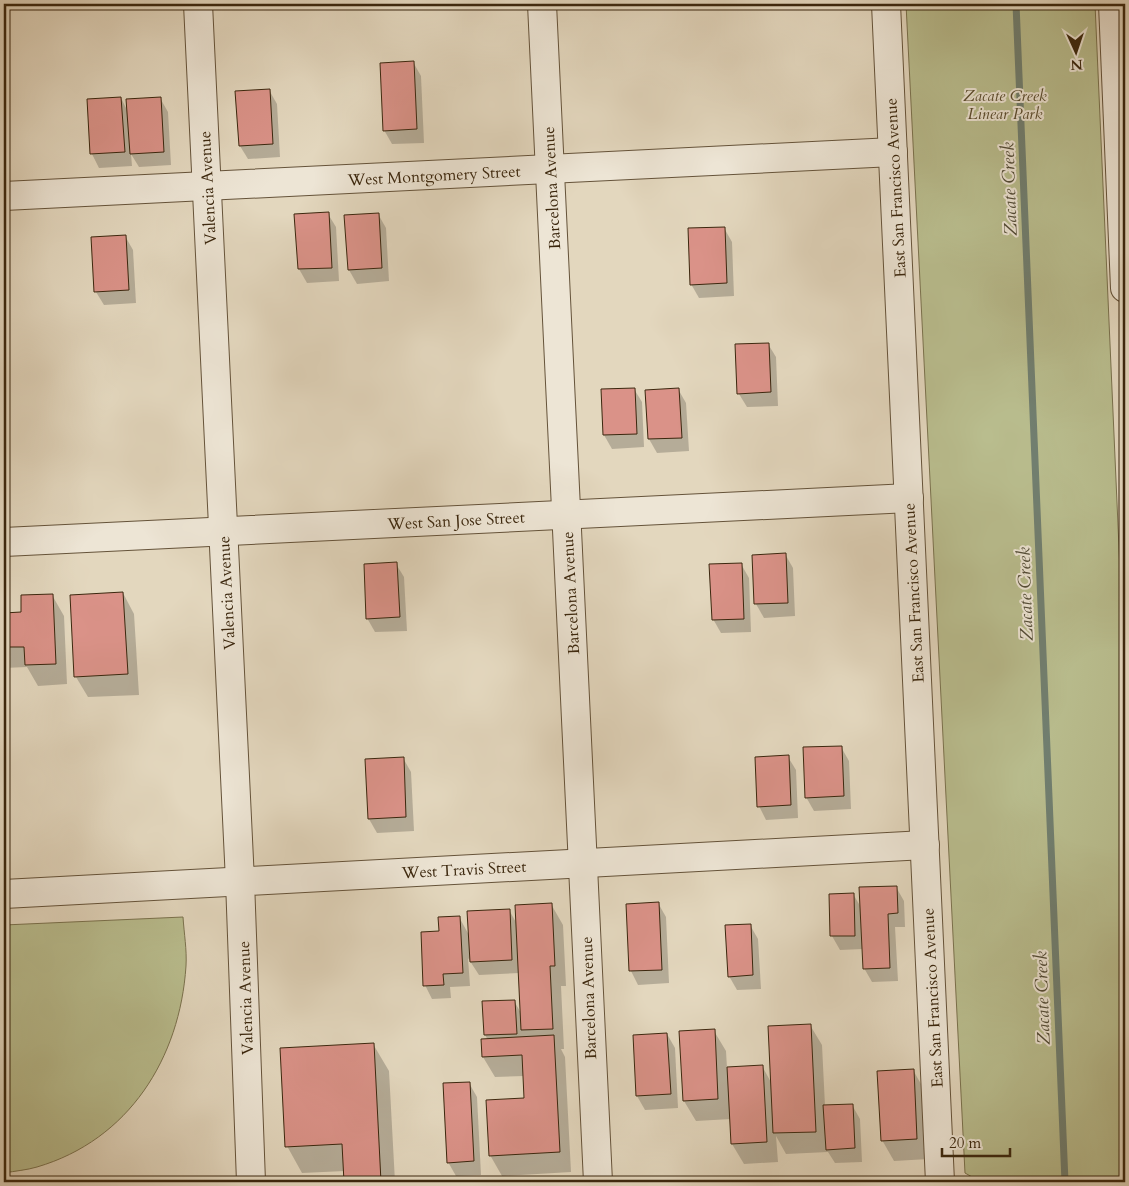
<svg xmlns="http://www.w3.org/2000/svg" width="1129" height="1186" font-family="Cardo,serif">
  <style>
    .green { fill: #b9bd8e; stroke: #7a724e }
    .shadow { fill: #0003 }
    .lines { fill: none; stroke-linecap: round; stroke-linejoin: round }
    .stream { stroke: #717f70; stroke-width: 7 }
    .building { fill: #da9288; stroke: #3b270e }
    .street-casing { stroke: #65533a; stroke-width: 30 }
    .street { stroke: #ede5d5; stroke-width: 28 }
    .labels { text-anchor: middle; stroke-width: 4; stroke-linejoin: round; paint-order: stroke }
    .park-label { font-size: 16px; font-style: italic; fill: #5a4c2e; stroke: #ede5d5 }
    .street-label { font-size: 16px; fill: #3b270e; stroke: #ede5d5 }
    .water-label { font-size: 18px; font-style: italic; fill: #524c37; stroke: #ede5d5 }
  </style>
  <rect width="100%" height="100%" fill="#e3d7be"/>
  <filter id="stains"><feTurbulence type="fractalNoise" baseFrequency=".004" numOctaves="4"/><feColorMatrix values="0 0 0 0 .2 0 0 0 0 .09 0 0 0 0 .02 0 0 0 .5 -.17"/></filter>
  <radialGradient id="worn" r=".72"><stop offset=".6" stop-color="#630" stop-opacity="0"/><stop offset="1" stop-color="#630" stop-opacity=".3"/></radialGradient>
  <g class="green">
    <polygon points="906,4 1095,4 1125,684 1125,1182 981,1182 965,1173"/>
    <path d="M183,917c1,16 4,33 3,49 -6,92 -57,174 -149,201 -10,3 -22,4 -33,6v-248z"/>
  </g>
  <g class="shadow">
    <polygon points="413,62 421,76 424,143 392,144 384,130"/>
    <polygon points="269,90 277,104 280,157 248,159 240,146"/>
    <polygon points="121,98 128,112 160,98 168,112 171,165 139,167 131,154 132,166 99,168 92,154 88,101"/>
    <polygon points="328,214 336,227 339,281 307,283 299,269 295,216"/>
    <polygon points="378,214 386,228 389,281 357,284 349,270"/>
    <polygon points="724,228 732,242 734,296 699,298 691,284"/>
    <polygon points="125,236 133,250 136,303 104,305 96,292"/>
    <polygon points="768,344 776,357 778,406 747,407 739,394"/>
    <polygon points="634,389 642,402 644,447 612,449 604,435 602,390"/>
    <polygon points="678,389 686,403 689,451 657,453 649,439 647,391"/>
    <polygon points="785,554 793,568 795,616 764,618 756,604 753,556"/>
    <polygon points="396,564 404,577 407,631 375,632 367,618"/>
    <polygon points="741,564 749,578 751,632 721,633 713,619"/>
    <polygon points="123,593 134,614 139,695 88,697 76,677"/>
    <polygon points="52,595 64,616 67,684 38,686 27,667 4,668 4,615 23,614"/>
    <polygon points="841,747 849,761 851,809 814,811 806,797"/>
    <polygon points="788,757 796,770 798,818 766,820 759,806"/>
    <polygon points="403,758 411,772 414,831 377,833 369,819 366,760"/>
    <polygon points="896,887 904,901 905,927 895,927 898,981 872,982 864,968 863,949 840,950 832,936 830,895 853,894 862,909"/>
    <polygon points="658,903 666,917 669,983 638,985 631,971 627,905"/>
    <polygon points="551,904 563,925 566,986 561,986 564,1049 561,1049 565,1057 571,1172 502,1176 490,1155 526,1099 524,1076 495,1077 483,1057 488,1040 485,1035 484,1003 514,1001 521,1013 519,973 479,975 468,958 470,986 450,987 451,998 432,999 425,985 441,933 459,917 469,935 509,910 517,924"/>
    <polygon points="750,925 758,939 761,989 737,990 729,976"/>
    <polygon points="810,1025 822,1045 825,1106 852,1105 860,1119 862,1162 835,1163 828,1152 786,1154 776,1136 778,1162 744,1164 732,1144 731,1119 696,1121 684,1101 714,1031 726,1051 727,1068 762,1066 772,1084"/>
    <polygon points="667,1034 675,1048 678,1108 645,1110 637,1096"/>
    <polygon points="373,1044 389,1071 395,1182 346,1182 345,1171 302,1173 287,1146"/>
    <polygon points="913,1070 925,1091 929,1159 894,1161 882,1140"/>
    <polygon points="469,1083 477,1097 481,1175 456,1176 448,1162"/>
  </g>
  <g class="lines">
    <polyline class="stream" points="1016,4 1065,1182"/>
  </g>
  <g class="building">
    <polygon points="414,61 417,129 383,131 380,63"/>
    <polygon points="270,89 273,144 239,146 235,91"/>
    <polygon points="121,97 125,152 90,154 87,99"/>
    <polygon points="161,97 164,152 130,154 126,99"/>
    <polygon points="329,212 332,268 298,269 294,214"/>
    <polygon points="379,213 382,268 348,270 344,215"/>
    <polygon points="725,227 727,283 690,285 688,228"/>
    <polygon points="126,235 129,290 94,292 91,237"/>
    <polygon points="769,343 771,392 737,394 735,344"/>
    <polygon points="635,388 637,434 603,435 601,389"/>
    <polygon points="679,388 682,438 648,439 645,390"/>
    <polygon points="786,553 788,603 754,604 752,555"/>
    <polygon points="397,562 400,617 366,619 364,564"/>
    <polygon points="742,563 744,619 712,620 709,564"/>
    <polygon points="123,592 128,674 74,677 70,595"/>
    <polygon points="53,594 56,664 25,665 24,647 4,647 4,613 21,612 21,595"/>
    <polygon points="842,746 844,796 805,798 803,747"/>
    <polygon points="789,755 791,805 757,807 755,757"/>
    <polygon points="404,757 406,817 368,819 365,759"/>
    <polygon points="897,886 898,913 888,914 890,968 863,969 859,887"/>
    <polygon points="854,893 855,936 830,936 829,894"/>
    <polygon points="659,902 662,970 629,971 626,904"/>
    <polygon points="552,903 555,966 550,966 553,1029 521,1030 515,905"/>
    <polygon points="510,909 512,960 470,962 467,911"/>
    <polygon points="460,916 463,973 443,974 444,985 423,986 421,932 439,931 438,917"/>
    <polygon points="751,924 753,975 728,977 725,925"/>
    <polygon points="515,1000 517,1034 484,1035 482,1001"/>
    <polygon points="811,1024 816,1132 773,1133 768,1026"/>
    <polygon points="715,1029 718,1099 683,1101 679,1031"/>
    <polygon points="667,1033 671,1094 636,1096 633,1035"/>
    <polygon points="554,1035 560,1152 489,1156 486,1100 524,1098 522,1055 482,1057 481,1039"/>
    <polygon points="374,1043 381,1182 344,1182 342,1144 285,1147 280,1048"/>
    <polygon points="763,1065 767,1142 731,1144 727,1067"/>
    <polygon points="914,1069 917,1139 881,1141 877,1071"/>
    <polygon points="470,1082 474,1161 447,1163 443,1083"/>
    <polygon points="853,1104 855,1148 826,1150 823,1105"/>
  </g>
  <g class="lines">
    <g class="street-casing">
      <g id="street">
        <polyline points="198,4 240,881 251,1182"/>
        <polyline points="542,4 598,1182"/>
        <polyline points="886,4 940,1182"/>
        <polyline points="1113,4 1125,288"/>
        <polyline points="4,196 893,152"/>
        <polyline points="4,542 909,498"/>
        <polyline points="4,894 925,845"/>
      </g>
    </g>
    <use href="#street" class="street"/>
  </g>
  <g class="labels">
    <g class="park-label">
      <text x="1005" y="101">Zacate Creek<tspan x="1005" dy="18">Linear Park</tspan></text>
    </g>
    <g class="street-label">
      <text transform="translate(434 175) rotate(-3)" y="6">West Montgomery Street</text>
      <text transform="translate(207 188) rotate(-93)" y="6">Valencia Avenue</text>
      <text transform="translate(551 188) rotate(-93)" y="6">Barcelona Avenue</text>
      <text transform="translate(895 188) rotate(-93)" y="6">East San Francisco Avenue</text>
      <text transform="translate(456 520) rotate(-3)" y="6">West San Jose Street</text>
      <text transform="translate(226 593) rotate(-93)" y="6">Valencia Avenue</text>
      <text transform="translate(570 593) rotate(-93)" y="6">Barcelona Avenue</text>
      <text transform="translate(913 593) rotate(-93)" y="6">East San Francisco Avenue</text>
      <text transform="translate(464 869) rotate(-3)" y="6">West Travis Street</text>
      <text transform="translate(245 998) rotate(-92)" y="6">Valencia Avenue</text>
      <text transform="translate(588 998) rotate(-92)" y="6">Barcelona Avenue</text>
      <text transform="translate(932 998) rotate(-93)" y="6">East San Francisco Avenue</text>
    </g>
    <g class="water-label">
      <text transform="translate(1009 189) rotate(-92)" y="6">Zacate Creek</text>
      <text transform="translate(1025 594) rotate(-92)" y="6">Zacate Creek</text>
      <text transform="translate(1042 998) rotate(-92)" y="6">Zacate Creek</text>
    </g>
  </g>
  <rect width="1129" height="1186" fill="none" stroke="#e3d7be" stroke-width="20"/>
  <rect x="5" y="5" width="1119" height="1176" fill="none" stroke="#3b270e" stroke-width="2.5"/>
  <rect x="10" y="10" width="1109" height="1166" fill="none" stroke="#3b270e"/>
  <g transform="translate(1076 52) rotate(177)" stroke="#ede5d5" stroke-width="4" paint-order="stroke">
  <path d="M0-4L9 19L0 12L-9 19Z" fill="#3b270e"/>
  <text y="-8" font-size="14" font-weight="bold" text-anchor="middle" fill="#3b270e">N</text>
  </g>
  <path d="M942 1148v8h68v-8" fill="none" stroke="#3b270e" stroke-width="2.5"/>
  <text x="949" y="1148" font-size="15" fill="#3b270e" stroke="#ede5d5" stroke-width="4" paint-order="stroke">20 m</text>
  <rect width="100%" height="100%" filter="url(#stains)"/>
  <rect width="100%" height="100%" fill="url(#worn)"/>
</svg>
